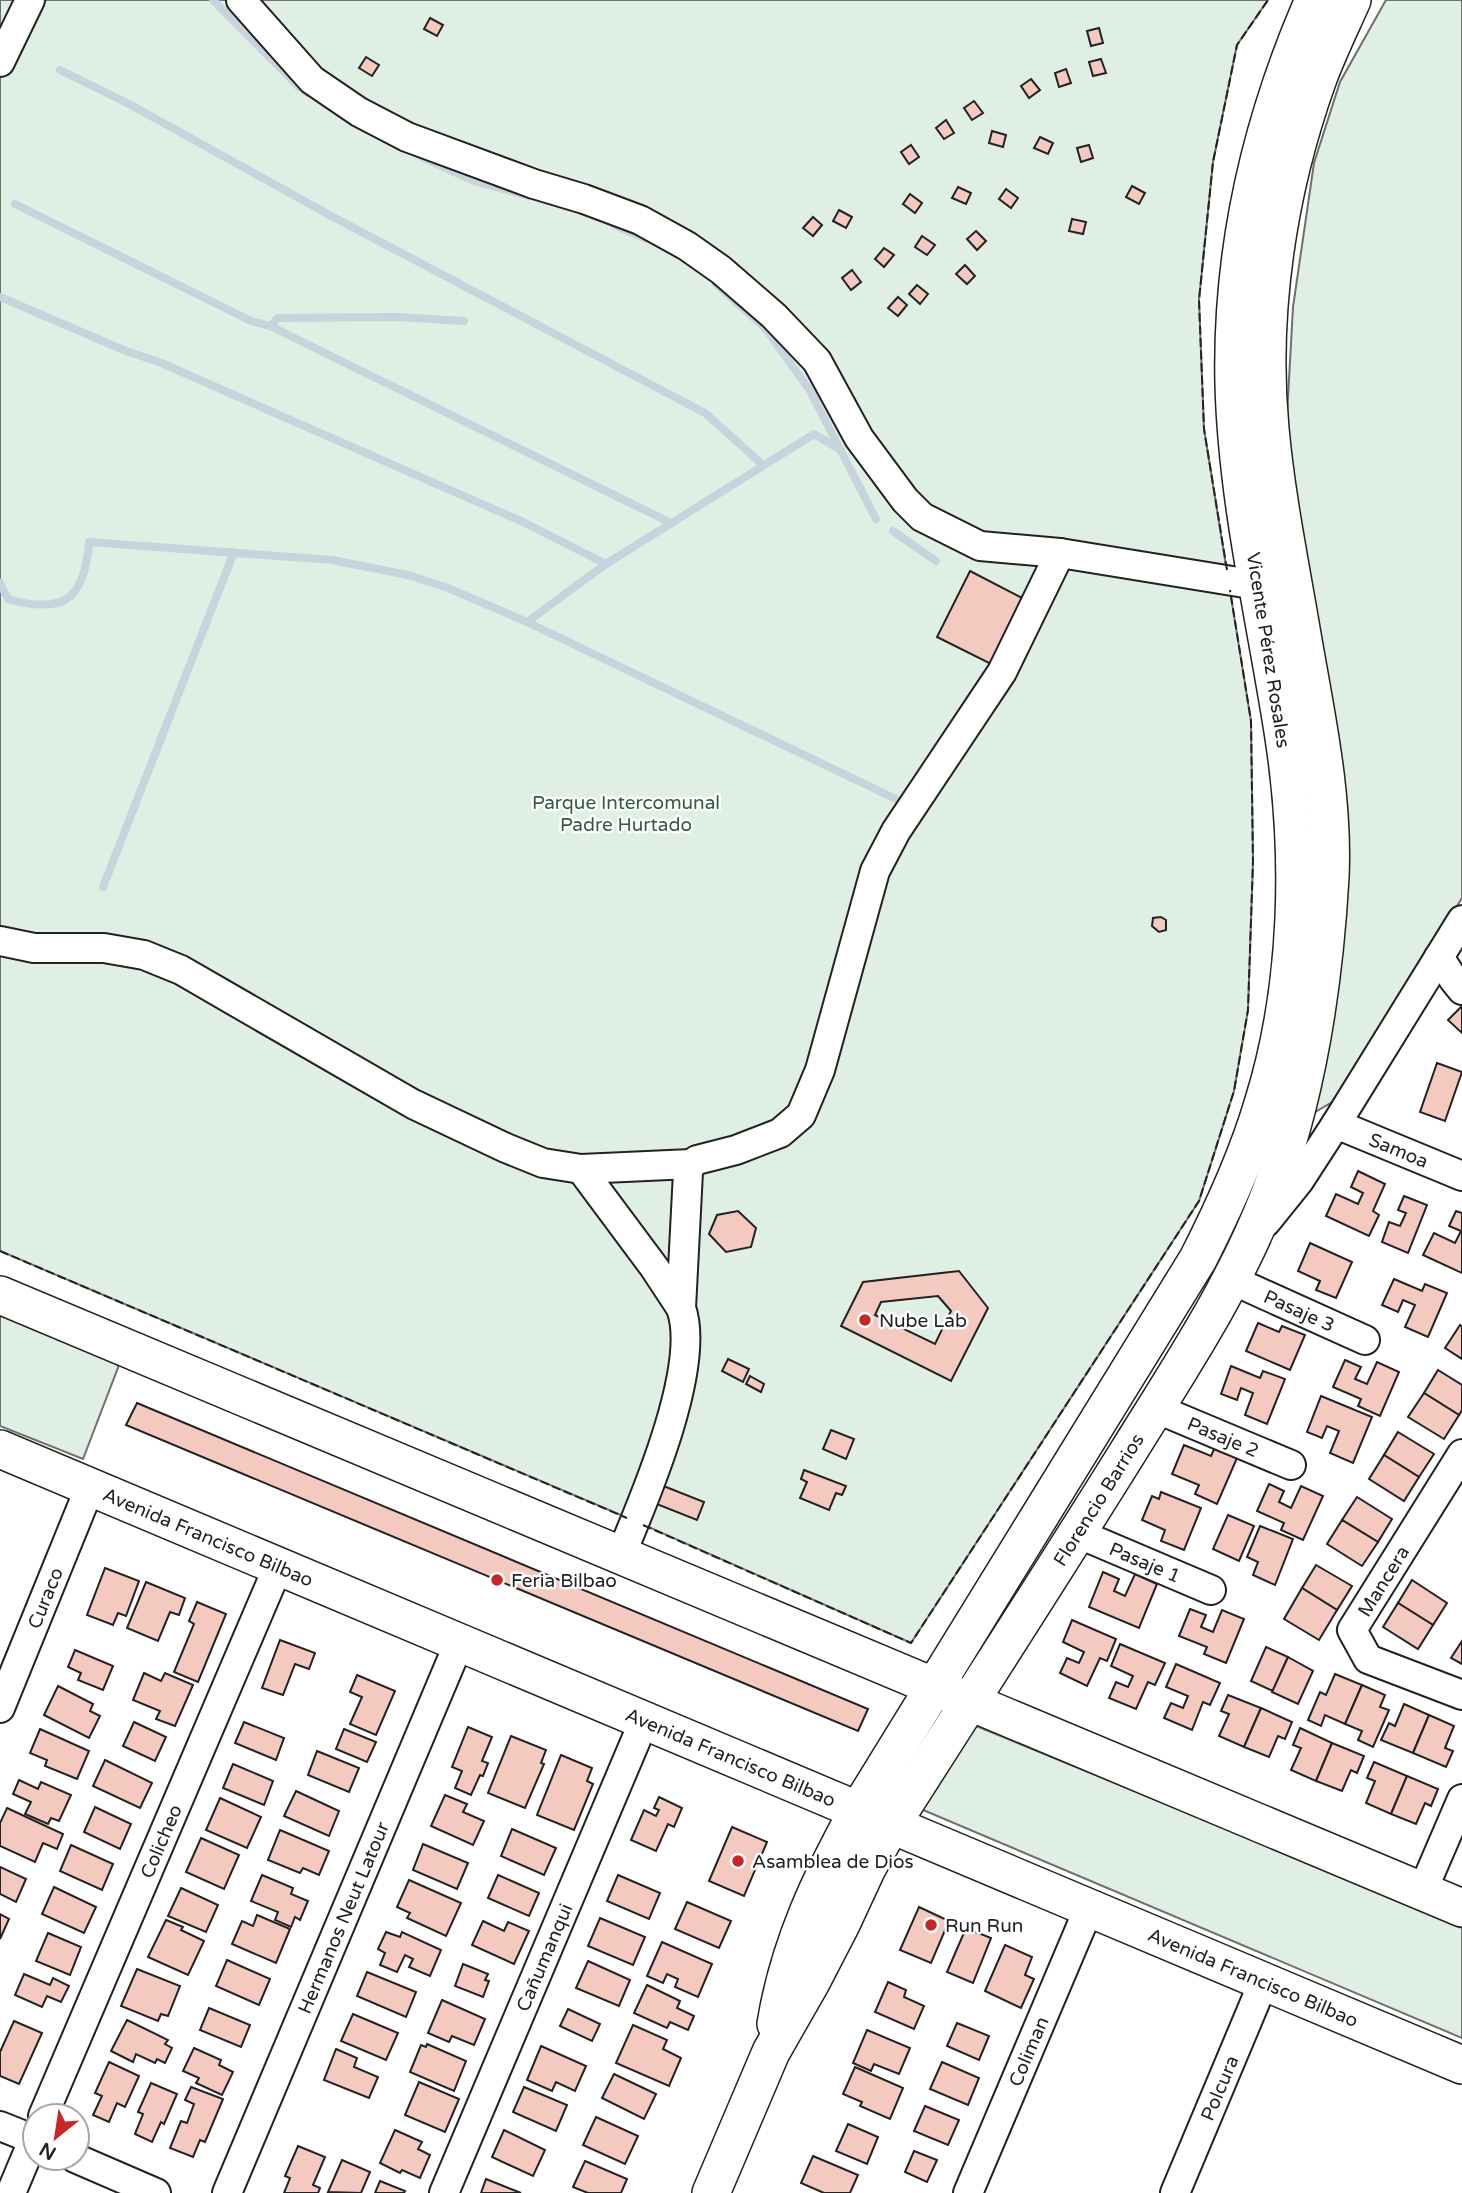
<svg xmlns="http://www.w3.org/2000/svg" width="1462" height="2193" font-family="'Varela Round',sans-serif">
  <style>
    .green { fill: #e0efe3; stroke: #6f6f6f; stroke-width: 2 }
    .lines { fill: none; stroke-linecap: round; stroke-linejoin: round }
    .stream { stroke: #c7d3dd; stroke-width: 8 }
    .building { fill: #f3c9c0; stroke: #222; stroke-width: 2; fill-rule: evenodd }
    .minor-casing { stroke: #222; stroke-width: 32 }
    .major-casing { stroke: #222; stroke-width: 40 }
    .minor { stroke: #fff; stroke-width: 28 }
    .major { stroke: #fff; stroke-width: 37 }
    .fence { stroke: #222; stroke-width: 2; stroke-dasharray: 9 3.5; stroke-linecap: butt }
    .poi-dot { fill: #c62828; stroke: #fff; stroke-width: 2.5 }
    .labels { text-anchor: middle; stroke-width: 5; stroke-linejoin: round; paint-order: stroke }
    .street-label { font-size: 19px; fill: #222; stroke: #fff }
    .park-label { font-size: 19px; fill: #2f5e38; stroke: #fff }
    .poi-label { font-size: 19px; fill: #222; stroke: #fff; text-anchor: start }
  </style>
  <rect width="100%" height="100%" fill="#fff"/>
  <g class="green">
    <polygon points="0,0 1268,0 1237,45 1213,162 1199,300 1204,429 1251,721 1253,861 1248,1010 1234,1091 1199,1201 911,1643 635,1521 0,1251"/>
    <polygon points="1386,0 1462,0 1462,898 1334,1101 1315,1112 1329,1024 1286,434 1293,307 1314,163 1340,82"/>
    <polygon points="0,1314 119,1365 83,1459 0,1426"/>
    <polygon points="969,1723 1397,1899 1462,1928 1462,2038 916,1807"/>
  </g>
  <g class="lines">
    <g class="stream">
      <polyline points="213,0 299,87 308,93"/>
      <polyline points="60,70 129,104 335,218 705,413 763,465"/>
      <polyline points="420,156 474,181 529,196"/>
      <polyline points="15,204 251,321 270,326 278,318 397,317 464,321"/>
      <polyline points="614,225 647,239"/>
      <polyline points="716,284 765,328 809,389 876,519"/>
      <polyline points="0,297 126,351 159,362 523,522 606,564"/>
      <polyline points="270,326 671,523"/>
      <polyline points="893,531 936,561"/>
      <path d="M0,583l8,16c15,5 46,10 60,-1 15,-10 20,-39 21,-56l243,18 76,15 40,13 79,34 373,179"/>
      <polyline points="527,622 606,564 814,434 841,450"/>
      <polyline points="103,887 234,552"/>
    </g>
  </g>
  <g class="building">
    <polygon points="430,18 443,25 437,36 424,29"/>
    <polygon points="1099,28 1103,43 1091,46 1087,31"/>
    <polygon points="366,57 379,65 372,76 359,68"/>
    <polygon points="1101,59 1106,73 1093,76 1089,62"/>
    <polygon points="1066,69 1071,83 1059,87 1055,73"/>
    <polygon points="1031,79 1040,90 1029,98 1021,86"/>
    <polygon points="974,101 983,113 972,120 964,108"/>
    <polygon points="946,120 954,133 944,139 936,128"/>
    <polygon points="992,131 1006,135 1003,147 989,143"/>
    <polygon points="1040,137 1053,143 1048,154 1034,148"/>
    <polygon points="911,145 919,157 909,164 901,152"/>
    <polygon points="1089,145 1093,158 1081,162 1077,148"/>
    <polygon points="1132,186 1145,193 1139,204 1126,197"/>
    <polygon points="958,187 971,193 966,204 952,198"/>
    <polygon points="1006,189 1018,198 1011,208 999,199"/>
    <polygon points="910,194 922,203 915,213 903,204"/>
    <polygon points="839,210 852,217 846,228 833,221"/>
    <polygon points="813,217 822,225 813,236 803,228"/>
    <polygon points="1072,219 1086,222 1083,234 1069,231"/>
    <polygon points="976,231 986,241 977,250 967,239"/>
    <polygon points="922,236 935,245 927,255 915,247"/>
    <polygon points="884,248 894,255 884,267 875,259"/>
    <polygon points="965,265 975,276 967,284 956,274"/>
    <polygon points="852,270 861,282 851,290 842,278"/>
    <polygon points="917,285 928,294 920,304 909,294"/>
    <polygon points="898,297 907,305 898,316 888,308"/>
    <polygon points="970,571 1026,600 993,665 937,637"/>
    <polygon points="1161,917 1166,920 1166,930 1159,932 1152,926 1153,918"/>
    <polygon points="1462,1006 1462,1033 1448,1020"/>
    <polygon points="1437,1063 1462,1072 1445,1121 1420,1112"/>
    <polygon points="1358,1171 1385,1184 1373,1211 1379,1215 1369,1236 1326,1216 1336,1194 1358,1204 1363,1193 1351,1187"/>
    <polygon points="1404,1196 1427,1205 1408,1253 1382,1242 1389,1222 1400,1226 1406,1213 1398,1210"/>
    <polygon points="738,1211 756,1228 751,1247 726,1252 709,1234 717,1215"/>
    <polygon points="1456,1211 1462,1213 1462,1273 1423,1255 1434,1233 1455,1243 1461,1231 1449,1226"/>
    <polygon points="1310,1243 1352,1262 1336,1298 1316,1290 1320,1281 1298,1271"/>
    <path d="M959,1271l29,37 -37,73 -110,-55 22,-44zM938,1296l13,15 -16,33 -60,-29 6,-13z"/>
    <polygon points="1394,1279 1422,1291 1425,1284 1447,1293 1428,1337 1405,1327 1415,1305 1403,1300 1398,1312 1382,1305"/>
    <polygon points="1258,1323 1279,1332 1282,1326 1305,1335 1290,1370 1246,1351"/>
    <polygon points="1460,1325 1462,1326 1462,1359 1445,1348"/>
    <polygon points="728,1359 749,1369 743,1382 722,1371"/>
    <polygon points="1345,1360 1361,1367 1355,1379 1367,1384 1377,1362 1399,1372 1380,1416 1358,1406 1361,1399 1333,1387"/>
    <polygon points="1231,1366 1260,1378 1263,1371 1285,1379 1267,1424 1245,1415 1253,1393 1241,1388 1237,1400 1221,1394"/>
    <polygon points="1438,1370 1462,1385 1462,1410 1459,1415 1424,1393"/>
    <polygon points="750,1376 764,1384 761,1392 746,1384"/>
    <polygon points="1424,1393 1459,1415 1444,1439 1408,1417"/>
    <polygon points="1321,1396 1372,1417 1353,1463 1330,1453 1339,1431 1327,1426 1322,1438 1307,1432"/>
    <polygon points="137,1403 868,1709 858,1731 126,1425"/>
    <polygon points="831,1430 854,1439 846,1459 823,1449"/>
    <polygon points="1398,1432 1434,1454 1419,1477 1384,1455"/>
    <polygon points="1184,1445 1211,1456 1214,1449 1237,1458 1217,1504 1195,1494 1199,1485 1172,1474"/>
    <polygon points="1384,1455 1419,1477 1404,1501 1369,1479"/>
    <polygon points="804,1470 846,1486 842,1495 836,1493 829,1510 800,1498 807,1482 801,1479"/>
    <polygon points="1269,1484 1284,1491 1279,1502 1291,1508 1301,1486 1323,1496 1303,1540 1281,1530 1284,1523 1257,1511"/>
    <polygon points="661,1485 704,1502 697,1520 654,1503"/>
    <polygon points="1161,1492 1201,1508 1184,1550 1161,1541 1165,1530 1142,1520 1152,1496 1159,1499"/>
    <polygon points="1357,1497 1392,1519 1378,1542 1342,1520"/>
    <polygon points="1228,1515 1254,1526 1239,1561 1213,1549"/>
    <polygon points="1342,1520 1378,1542 1362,1566 1327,1544"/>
    <polygon points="1260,1526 1293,1539 1275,1585 1253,1575 1258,1562 1247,1557"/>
    <polygon points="1316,1565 1352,1586 1337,1610 1302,1588"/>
    <polygon points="105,1568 139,1581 126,1616 118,1613 113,1625 87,1615"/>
    <polygon points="1103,1572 1119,1579 1114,1591 1125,1596 1135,1574 1157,1584 1139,1628 1089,1607"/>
    <polygon points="1412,1580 1447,1603 1433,1625 1398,1603"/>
    <polygon points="146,1582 185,1598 179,1615 170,1612 158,1641 127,1628"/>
    <polygon points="1302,1588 1337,1610 1319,1640 1284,1619"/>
    <polygon points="197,1602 226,1614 198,1682 174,1672 194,1624 189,1621"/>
    <polygon points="1398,1603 1433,1625 1418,1649 1383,1627"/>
    <polygon points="1190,1609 1206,1615 1201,1627 1213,1632 1222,1610 1244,1619 1226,1663 1204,1654 1207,1647 1179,1636"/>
    <polygon points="1072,1620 1116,1639 1107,1661 1100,1658 1087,1686 1060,1673 1067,1658 1079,1663 1084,1652 1063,1642"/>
    <polygon points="280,1640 315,1653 309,1669 295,1664 283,1695 262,1688"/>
    <polygon points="1462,1641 1462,1664 1451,1658"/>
    <polygon points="1120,1644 1165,1663 1155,1685 1148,1682 1136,1709 1109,1698 1116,1682 1128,1687 1133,1676 1111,1666"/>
    <polygon points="1266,1647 1288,1657 1273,1691 1251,1681"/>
    <polygon points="75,1650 113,1666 103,1690 78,1680 81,1673 68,1667"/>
    <polygon points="1288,1657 1313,1671 1298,1704 1272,1692"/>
    <polygon points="1176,1664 1220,1683 1210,1705 1203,1702 1192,1730 1164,1718 1171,1703 1183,1708 1188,1696 1166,1687"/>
    <polygon points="144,1673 161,1681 165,1673 193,1685 175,1726 156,1719 160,1711 133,1700"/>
    <polygon points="1335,1674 1362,1685 1345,1724 1325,1715 1321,1726 1308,1720 1320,1692 1326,1695"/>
    <polygon points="357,1675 395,1691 376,1735 350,1724 362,1697 350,1692"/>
    <polygon points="1362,1685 1385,1695 1380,1707 1389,1710 1373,1747 1358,1740 1362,1731 1345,1724"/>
    <polygon points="58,1686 93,1704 90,1711 100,1716 89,1738 44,1715"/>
    <polygon points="1228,1695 1261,1708 1244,1747 1219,1736 1229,1714 1221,1711"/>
    <polygon points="1404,1704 1429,1715 1413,1753 1381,1740 1389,1723 1395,1726"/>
    <polygon points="1261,1708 1292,1722 1285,1739 1278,1736 1269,1757 1244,1747"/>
    <polygon points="1429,1715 1454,1726 1445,1748 1453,1751 1446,1767 1413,1753"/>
    <polygon points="134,1722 166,1737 155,1761 123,1746"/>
    <polygon points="244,1722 284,1738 276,1760 235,1743"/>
    <polygon points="468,1727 492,1737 482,1761 488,1763 483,1776 480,1775 471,1795 455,1788 462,1771 452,1767"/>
    <polygon points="1300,1728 1332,1743 1316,1781 1291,1770 1301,1748 1293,1745"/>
    <polygon points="40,1729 89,1751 77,1779 45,1766 47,1760 30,1753"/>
    <polygon points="344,1729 376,1742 367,1762 336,1749"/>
    <polygon points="511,1736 546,1750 541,1763 544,1764 525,1808 488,1793"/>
    <polygon points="1332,1743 1364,1756 1357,1773 1351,1770 1342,1791 1316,1781"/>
    <polygon points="317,1751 359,1768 349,1792 308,1775"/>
    <polygon points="561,1755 592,1768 587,1781 593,1784 574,1830 537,1815"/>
    <polygon points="105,1760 152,1783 140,1808 93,1786"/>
    <polygon points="1374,1762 1407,1776 1391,1814 1366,1803 1375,1781 1367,1778"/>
    <polygon points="233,1764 273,1781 264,1805 223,1788"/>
    <polygon points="1407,1776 1438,1789 1431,1806 1425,1803 1416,1824 1391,1814"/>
    <polygon points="19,1780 38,1789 41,1782 71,1795 59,1821 51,1818 48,1824 25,1814 31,1802 13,1794"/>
    <polygon points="296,1791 339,1811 329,1836 284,1816"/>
    <polygon points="445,1795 467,1804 463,1812 484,1821 473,1845 431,1826"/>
    <polygon points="659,1797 682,1808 674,1827 668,1824 656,1851 631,1840 644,1810 656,1816 659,1810 654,1808"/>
    <polygon points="220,1798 261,1817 247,1848 206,1830"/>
    <polygon points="95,1807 131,1824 120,1849 84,1832"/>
    <polygon points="7,1808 63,1834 57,1849 43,1843 35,1862 0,1846 0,1823"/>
    <polygon points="732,1827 767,1842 744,1896 709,1881"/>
    <polygon points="512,1829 556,1848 544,1875 501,1856"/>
    <polygon points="280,1830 329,1851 319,1875 303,1868 300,1873 268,1860"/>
    <polygon points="201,1838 239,1855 224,1889 186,1872"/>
    <polygon points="423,1844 468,1863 457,1889 413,1870"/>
    <polygon points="71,1845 113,1864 102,1890 60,1871"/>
    <polygon points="0,1867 26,1879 16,1902 0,1894"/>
    <polygon points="262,1875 293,1888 291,1894 308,1901 300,1920 295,1917 291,1927 275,1920 278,1912 251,1901"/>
    <polygon points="498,1875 539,1893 529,1916 488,1898"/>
    <polygon points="618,1875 660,1893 649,1919 607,1901"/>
    <polygon points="409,1880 461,1903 446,1936 407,1918 410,1913 397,1907"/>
    <polygon points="54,1887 96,1907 84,1933 42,1914"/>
    <polygon points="181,1888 218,1905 206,1932 168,1916"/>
    <polygon points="687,1902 731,1921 719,1948 675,1929"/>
    <polygon points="919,1907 949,1921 931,1963 900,1950"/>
    <polygon points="0,1914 9,1919 0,1939"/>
    <polygon points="257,1915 290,1929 276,1963 232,1944 242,1921 253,1926"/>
    <polygon points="600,1918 645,1937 633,1965 588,1946"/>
    <polygon points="166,1920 183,1927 181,1930 204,1941 188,1975 148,1957"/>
    <polygon points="483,1921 504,1931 508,1922 529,1931 514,1964 472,1945"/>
    <polygon points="966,1928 991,1938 973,1983 947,1972"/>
    <polygon points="386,1932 400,1937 402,1932 441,1950 430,1976 409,1967 413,1959 405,1955 397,1972 380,1965 385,1953 378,1949"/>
    <polygon points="48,1933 81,1947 70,1975 36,1961"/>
    <polygon points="662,1942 712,1964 698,1997 675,1987 678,1979 667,1974 663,1983 647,1976"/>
    <polygon points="1005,1945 1032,1957 1025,1975 1034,1979 1021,2008 985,1991"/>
    <polygon points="227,1960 270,1979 259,2005 216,1986"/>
    <polygon points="588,1961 630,1980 619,2006 576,1988"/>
    <polygon points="463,1964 488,1974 485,1980 489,1981 483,1997 455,1986"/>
    <polygon points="137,1969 180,1986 168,2016 161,2014 158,2021 121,2006"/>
    <polygon points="367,1972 416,1992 406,2017 357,1996"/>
    <polygon points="24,1974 50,1985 53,1978 69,1986 61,2002 47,1996 42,2007 15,1995"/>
    <polygon points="888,1982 906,1990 904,1997 924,2006 914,2029 875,2012"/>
    <polygon points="647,1985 680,2001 677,2008 694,2016 688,2030 670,2022 667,2028 634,2013"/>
    <polygon points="442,2000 485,2019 474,2045 452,2036 449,2042 428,2033"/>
    <polygon points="209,2008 250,2025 241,2047 200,2030"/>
    <polygon points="568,2009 600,2024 592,2041 560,2026"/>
    <polygon points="353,2014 398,2033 386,2060 341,2041"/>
    <polygon points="127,2020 168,2040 165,2044 172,2048 165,2063 157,2059 155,2063 136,2054 133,2062 111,2051"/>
    <polygon points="14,2021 42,2033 19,2084 0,2076 0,2052"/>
    <polygon points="957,2023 989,2036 979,2060 947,2046"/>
    <polygon points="633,2025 667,2040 663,2049 681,2058 669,2086 616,2063"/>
    <polygon points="867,2030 910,2048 899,2074 874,2064 871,2071 853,2063"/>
    <polygon points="427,2044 466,2061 454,2091 410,2072 421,2045 426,2047"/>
    <polygon points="541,2046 586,2066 575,2091 556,2082 552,2091 527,2080"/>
    <polygon points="194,2048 221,2060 219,2065 233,2072 222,2095 196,2083 199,2078 183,2071"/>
    <polygon points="336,2049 357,2058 354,2067 378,2077 369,2098 324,2080"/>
    <polygon points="109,2062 139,2076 125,2107 117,2103 109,2122 93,2115 102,2096 95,2093"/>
    <polygon points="942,2062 979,2078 968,2105 930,2089"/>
    <polygon points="855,2067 903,2088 890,2119 860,2106 862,2102 843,2094"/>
    <polygon points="614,2074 656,2094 644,2119 602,2098"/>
    <polygon points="419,2082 459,2099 445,2132 405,2115"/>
    <polygon points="151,2083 177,2094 164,2124 161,2122 152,2142 135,2134 143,2114 138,2112"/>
    <polygon points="191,2087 223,2099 205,2142 200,2140 193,2157 170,2148 181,2121 187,2123 194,2104 185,2100"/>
    <polygon points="524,2087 567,2105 556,2131 513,2112"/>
    <polygon points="925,2106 959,2120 948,2145 914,2131"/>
    <polygon points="596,2117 638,2136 625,2164 583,2145"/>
    <polygon points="848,2124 878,2137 867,2164 836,2151"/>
    <polygon points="395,2130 422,2142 418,2149 430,2155 420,2178 402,2170 400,2173 380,2163"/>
    <polygon points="504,2130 545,2150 533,2176 492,2157"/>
    <polygon points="298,2146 325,2157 313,2185 320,2188 318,2193 284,2193 290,2178 285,2176"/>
    <polygon points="914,2151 937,2160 927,2182 905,2172"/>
    <polygon points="813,2156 858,2175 850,2193 824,2193 801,2183"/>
    <polygon points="342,2160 370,2172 361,2193 328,2192"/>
    <polygon points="585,2161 627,2179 621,2193 588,2193 573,2187"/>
    <polygon points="486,2179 521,2193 481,2193"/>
    <polygon points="380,2181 405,2191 404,2193 375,2193"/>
  </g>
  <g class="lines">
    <g class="minor-casing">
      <g id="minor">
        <polyline points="0,62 30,0"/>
        <polyline points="1060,553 1257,585"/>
        <polyline points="0,941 34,948 104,948 144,955 181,970 413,1104 506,1148 543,1163 581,1169 654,1267 681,1308 688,1172 691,1164 697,1160 736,1150 780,1133 801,1115 820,1070 875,871 896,831 1002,672 1060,553 980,546 922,517 905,500 859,438 817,361 774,316 721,270 687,246 640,220 584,199 534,184 407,137 359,112 312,80 241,0"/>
        <polyline points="1439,957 1454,980 1462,990"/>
        <path id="s1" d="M1336,1124l126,52"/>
        <polyline points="581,1169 691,1164"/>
        <polyline points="1266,1222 1299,1181 1336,1124 1462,920"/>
        <path id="s2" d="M1232,1280l133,60"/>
        <path id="s3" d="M1155,1408l136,57"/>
        <polyline points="1462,1454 1352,1630 1368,1659 1462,1695"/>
        <path id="s4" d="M1077,1533l134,57"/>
        <path d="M620,1557c24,-57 82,-191 61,-249"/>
        <path id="s5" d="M0,1708l90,-221"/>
        <polyline points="1422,1892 1462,1799"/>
        <path id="s6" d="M43,2116l235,-549"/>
        <polyline points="0,2126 35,2140"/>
        <polyline points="75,2158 156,2193"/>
        <polyline points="11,2193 35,2136"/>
        <path id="s7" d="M227,2193l232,-550"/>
        <path id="s8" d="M444,2193l200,-472"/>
        <path id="s9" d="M968,2193l121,-285"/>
        <path id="s10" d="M1175,2193l89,-212"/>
      </g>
    </g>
    <g class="major-casing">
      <g id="major">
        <polyline points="0,1295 1462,1908"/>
        <path id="s11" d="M0,1449l1462,616"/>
        <path d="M776,2024c13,-79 44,-144 82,-213l340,-552c26,-51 49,-101 65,-155 37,-118 39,-253 20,-373 -18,-115 -46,-230 -49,-347 -3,-133 27,-263 80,-384"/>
        <path id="s12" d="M711,2193l60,-141 40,-70 30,-58 26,-56 24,-43c79,-124 159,-248 237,-373 52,-84 107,-166 142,-258 38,-101 54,-210 60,-317 4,-85 -16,-170 -30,-254 -11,-64 -24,-129 -30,-194 -11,-116 8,-239 47,-348 10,-28 23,-54 35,-81"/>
      </g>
    </g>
    <use href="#minor" class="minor"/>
    <use href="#major" class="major"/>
    <g class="fence">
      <polyline points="1227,570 1204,429 1199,300 1213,162 1237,45 1268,0"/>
      <polyline points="0,1251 627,1518"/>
      <polyline points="643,1525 911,1643 1199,1201 1234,1091 1248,1010 1253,861 1251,721 1230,590"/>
    </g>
  </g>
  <g class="poi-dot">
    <circle cx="865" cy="1320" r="7"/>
    <circle cx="497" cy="1580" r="7"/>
    <circle cx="738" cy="1861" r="7"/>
    <circle cx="931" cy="1925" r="7"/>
  </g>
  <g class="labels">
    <g class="street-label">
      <text transform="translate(1269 650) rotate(81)" y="7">Vicente Pérez Rosales</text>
      <text dy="7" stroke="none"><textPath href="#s1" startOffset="68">Samoa</textPath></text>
      <text dy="7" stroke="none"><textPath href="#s2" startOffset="74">Pasaje 3</textPath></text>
      <text dy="7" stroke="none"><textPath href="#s3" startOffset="74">Pasaje 2</textPath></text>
      <text dy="7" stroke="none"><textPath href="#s12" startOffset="796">Florencio Barrios</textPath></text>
      <text dy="7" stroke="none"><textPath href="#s11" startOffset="226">Avenida Francisco Bilbao</textPath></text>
      <text dy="7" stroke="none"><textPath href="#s4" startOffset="74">Pasaje 1</textPath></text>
      <text transform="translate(1383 1581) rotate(-58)" y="7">Mancera</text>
      <text dy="7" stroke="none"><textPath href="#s5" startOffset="119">Curaco</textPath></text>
      <text dy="7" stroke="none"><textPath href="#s11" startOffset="793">Avenida Francisco Bilbao</textPath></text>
      <text dy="7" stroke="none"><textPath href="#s6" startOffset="299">Colicheo</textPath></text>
      <text dy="7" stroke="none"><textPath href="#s7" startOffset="299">Hermanos Neut Latour</textPath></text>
      <text dy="7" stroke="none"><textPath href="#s8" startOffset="256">Cañumanqui</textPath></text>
      <text dy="7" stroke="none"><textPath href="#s11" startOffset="1360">Avenida Francisco Bilbao</textPath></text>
      <text dy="7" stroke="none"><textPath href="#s9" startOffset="154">Coliman</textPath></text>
      <text dy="7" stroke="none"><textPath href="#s10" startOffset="114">Polcura</textPath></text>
    </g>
    <g class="park-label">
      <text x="626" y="809">Parque Intercomunal<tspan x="626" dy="22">Padre Hurtado</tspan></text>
    </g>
    <g class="poi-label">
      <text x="879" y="1327">Nube Lab</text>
      <text x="511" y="1587">Feria Bilbao</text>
      <text x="752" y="1868">Asamblea de Dios</text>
      <text x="945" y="1932">Run Run</text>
    </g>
  </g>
  <g transform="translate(56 2137) rotate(210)"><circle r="33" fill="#ffffff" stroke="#a7a7a7" stroke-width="2"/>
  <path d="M0-5L12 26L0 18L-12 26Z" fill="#c62828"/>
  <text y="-10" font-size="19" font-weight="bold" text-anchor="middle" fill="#222222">N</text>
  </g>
</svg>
